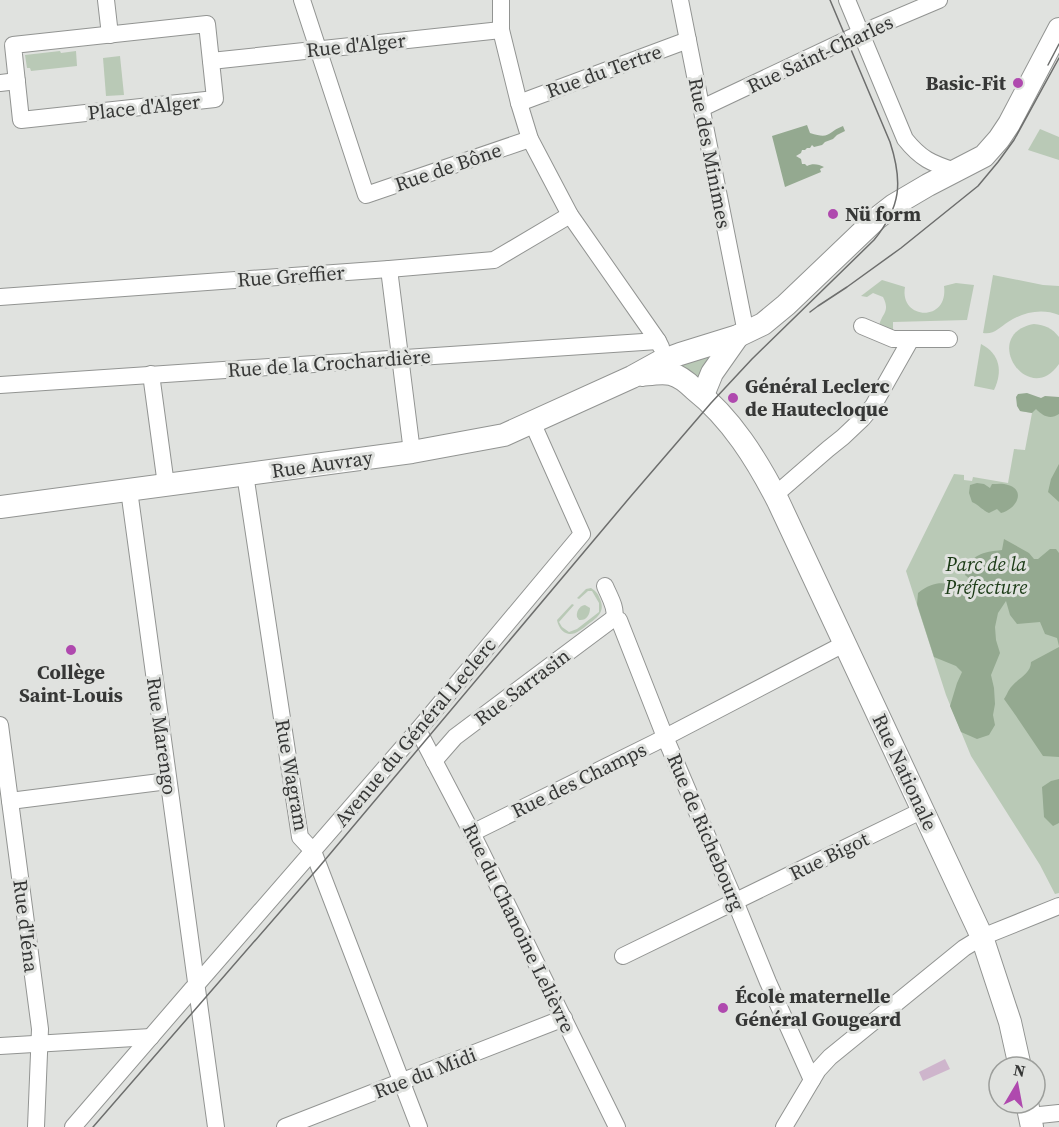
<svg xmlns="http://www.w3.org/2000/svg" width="1059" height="1127" font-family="'Source Serif 4',serif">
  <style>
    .green { fill: #b9c9b6 }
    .forest { fill: #94a990 }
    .water { fill: #ceb5cc }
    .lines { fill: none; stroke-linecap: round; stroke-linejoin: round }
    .street-casing { stroke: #929492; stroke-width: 18 }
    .secondary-casing { stroke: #929492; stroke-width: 24 }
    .street { stroke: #fff; stroke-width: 16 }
    .secondary { stroke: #fff; stroke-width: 22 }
    .tram { stroke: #6d6e6d; stroke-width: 1.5 }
    .poi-dot { fill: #af49ae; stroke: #e0e2df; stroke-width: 2 }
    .labels { text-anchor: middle; stroke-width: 6; stroke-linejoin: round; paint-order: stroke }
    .street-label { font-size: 20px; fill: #363736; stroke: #e0e2df }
    .poi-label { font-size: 20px; font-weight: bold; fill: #363736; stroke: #e0e2df; text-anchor: start }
    .park-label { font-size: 20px; font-style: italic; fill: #1a3a15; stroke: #e0e2df }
  </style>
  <rect width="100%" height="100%" fill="#e0e2df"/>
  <g class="green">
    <polygon points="60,51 61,53 76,51 77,66 31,71 30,68 27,68 25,55"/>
    <polygon points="120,56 124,95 106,96 103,58"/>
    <polygon points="1040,129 1059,137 1059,160 1028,150"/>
    <path d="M993,275l50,10 16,1v29c-17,-7 -36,-3 -51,7 -8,5 -14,13 -25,11z"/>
    <path d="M882,280l23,7c-6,33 44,36 39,-1l12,-3 18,2 -7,35 -74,2v9l-14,-4c2,-14 12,-14 4,-30l-10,-4 -6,4 -6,-1z"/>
    <path d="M1034,324c11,1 18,4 25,13v27c-31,45 -80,-30 -25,-40z"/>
    <path d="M981,344c19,10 22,27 13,46l-20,-4z"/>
    <polygon points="722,347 700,385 679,370 682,359"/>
    <polygon points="1023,395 1059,401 1059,893 1055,894 1040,865 971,756 946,695 906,571 954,474 964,475 964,480 972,481 973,477 1008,483 1014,449 1025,450 1032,413 1020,411"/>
    <path d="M591,588c5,3 7,6 9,11 6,14 -4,19 -14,27 -4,3 -11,9 -17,8 -7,-1 -11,-8 -12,-14l15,-16 2,1 -15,17 3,5 7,5 8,-3 22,-17v-9l-7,-12h-4l-9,8 -2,-1 9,-9z"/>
    <path d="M585,605l5,3c0,7 -4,13 -11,12l-2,-3c-1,-5 2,-11 8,-12z"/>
  </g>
  <g class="forest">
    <path d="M807,125l3,8c21,7 17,-1 33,-7l2,5 -8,4 -4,4 -8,3 -3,3 -8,2 -2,-2 -2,3h-3l-2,2h-3l-1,3 -5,3 5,3 1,5h3l2,2c5,-3 12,-2 17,1l-4,2 1,3 -36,15 -13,-51z"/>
    <path d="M1027,393l14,5 4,-2 14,1v17c-9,6 -16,2 -23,-5l-4,4 -12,-2 -3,-5 -1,-9 2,-3z"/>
    <polygon points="1059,464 1059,502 1048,492 1051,479"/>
    <path d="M977,483l7,1 6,4 2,-4c5,0 11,-1 16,1 18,5 9,24 -7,28l-4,-4 -8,4c-7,-3 -10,-8 -17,-11l-3,-9 1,-8z"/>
    <path d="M1004,539l25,14 5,6h4l12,-10h6l3,4v93l-2,-8 -12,-4 -5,-12 -23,2 -7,-9 -4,-14 -8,12 -3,14 1,13 4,13 -9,22 3,13 1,16 -2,11 2,10 -6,10 -12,4 -16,-7 -11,-26 7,-23 5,-11 -6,-6 -22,-9 -17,-53 1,-11c27,-23 45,2 73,-1l5,-11c-17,4 -18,6 -31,-6 5,-21 18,-23 37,-25z"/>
    <path d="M1059,647v110l-16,-1c-13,-19 -25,-38 -39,-57 3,-4 4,-9 8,-13 7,-8 19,-13 19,-24z"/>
    <polygon points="1059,779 1059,823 1053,826 1044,817 1042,787 1051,781"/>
  </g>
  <polygon class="water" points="945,1059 950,1069 923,1081 919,1072"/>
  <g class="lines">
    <g class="street-casing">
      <g id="street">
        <polyline points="106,0 110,35"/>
        <polyline points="302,0 366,195 530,139"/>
        <polyline points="501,0 501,30 519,103 530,139 570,215 658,341 661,347"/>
        <polyline points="680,0 746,333"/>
        <path d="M847,0l58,139c16,20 26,24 50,32"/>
        <polygon points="207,24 215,99 21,120 13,45"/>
        <polyline points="211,61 501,30"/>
        <polyline points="0,83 17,81"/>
        <polyline points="519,103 688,40"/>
        <polyline points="702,108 861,33 939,0"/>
        <polyline points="389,269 412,452"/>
        <polyline points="0,297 389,269 494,260 570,215"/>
        <polyline points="862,326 893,339 949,339"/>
        <polyline points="151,374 166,485"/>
        <polyline points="0,385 658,341"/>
        <polyline points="245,474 300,837 313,851 419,1127"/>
        <polyline points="129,490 196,982"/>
        <polyline points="775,495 828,449 843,437 862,419 873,406 911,339"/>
        <path d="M605,586c4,10 12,22 9,32"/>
        <polyline points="614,618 619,620 665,737 735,901 768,982 812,1080"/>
        <polyline points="0,725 40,1029 36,1127"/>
        <polyline points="418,730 472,833 617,1127"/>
        <polyline points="434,761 455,737 614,618"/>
        <polyline points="10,801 168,781"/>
        <polyline points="472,833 654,743 844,644"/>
        <polyline points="623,956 923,810"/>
        <polyline points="198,983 418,730 582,534 532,422"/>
        <polyline points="197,989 216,1127"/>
        <polyline points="0,1046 151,1037"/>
        <polyline points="1030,1116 1059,1113"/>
        <polyline points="73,1127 193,988"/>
        <polyline points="285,1127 564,1018"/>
        <polyline points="784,1127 818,1070 830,1057 964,948 982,937 1059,906"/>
      </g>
    </g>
    <g class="secondary-casing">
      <g id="secondary">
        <path d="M642,375c9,-1 20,-3 29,-1 8,2 17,9 23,15 37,29 63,71 84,112l204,436 28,85 10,45"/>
        <polyline points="703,395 712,373 738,336"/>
        <polyline points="0,507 412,452 504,435 632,377 661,361 680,354 738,336 763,324 786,305 876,219 894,205 928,185 984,156 999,139 1009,124 1059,29"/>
        <polyline points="1027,1103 1032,1127"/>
      </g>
    </g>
    <use href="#street" class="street"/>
    <use href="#secondary" class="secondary"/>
    <g class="tram">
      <polyline points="1048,65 1059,44"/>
      <polyline points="810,312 818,306 847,287 901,248 978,186 998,162 1014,140 1059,58"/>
      <path d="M93,1127l226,-260 312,-371 80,-93 41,-44 122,-119c27,-33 29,-58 16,-98l-60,-142"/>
    </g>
  </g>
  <g class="poi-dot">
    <circle cx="1018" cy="83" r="6"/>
    <circle cx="833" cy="214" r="6"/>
    <circle cx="733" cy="398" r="6"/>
    <circle cx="71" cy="650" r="6"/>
    <circle cx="723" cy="1008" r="6"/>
  </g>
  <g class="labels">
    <g class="street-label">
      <text transform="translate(356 45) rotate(-6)" y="7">Rue d'Alger</text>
      <text transform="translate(820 54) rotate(-25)" y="7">Rue Saint-Charles</text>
      <text transform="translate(604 71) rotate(-20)" y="7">Rue du Tertre</text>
      <text transform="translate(144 107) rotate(-6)" y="7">Place d'Alger</text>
      <text transform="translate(710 153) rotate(79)" y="7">Rue des Minimes</text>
      <text transform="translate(448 167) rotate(-19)" y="7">Rue de Bône</text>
      <text transform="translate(291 276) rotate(-4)" y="7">Rue Greffier</text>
      <text transform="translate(329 363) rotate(-4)" y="7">Rue de la Crochardière</text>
      <text transform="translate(322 464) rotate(-8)" y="7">Rue Auvray</text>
      <text transform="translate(522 687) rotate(-37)" y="7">Rue Sarrasin</text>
      <text transform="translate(415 732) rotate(-50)" y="7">Avenue du Général Leclerc</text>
      <text transform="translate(162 736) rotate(82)" y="7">Rue Marengo</text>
      <text transform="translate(905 772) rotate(65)" y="7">Rue Nationale</text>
      <text transform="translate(292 775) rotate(80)" y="7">Rue Wagram</text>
      <text transform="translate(579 780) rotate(-26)" y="7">Rue des Champs</text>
      <text transform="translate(706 832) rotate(67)" y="7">Rue de Richebourg</text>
      <text transform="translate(829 856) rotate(-26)" y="7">Rue Bigot</text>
      <text transform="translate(26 926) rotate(83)" y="7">Rue d'Iéna</text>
      <text transform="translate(519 928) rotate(64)" y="7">Rue du Chanoine Lelièvre</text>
      <text transform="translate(425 1073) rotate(-21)" y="7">Rue du Midi</text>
    </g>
    <g class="poi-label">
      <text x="1006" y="90" text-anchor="end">Basic-Fit</text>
      <text x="845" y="221">Nü form</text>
      <text x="745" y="393">Général Leclerc<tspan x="745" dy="23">de Hautecloque</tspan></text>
      <text x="71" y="679" text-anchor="middle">Collège<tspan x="71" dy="23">Saint-Louis</tspan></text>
      <text x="735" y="1003">École maternelle<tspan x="735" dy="23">Général Gougeard</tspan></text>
    </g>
    <g class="park-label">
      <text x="986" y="571">Parc de la<tspan x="986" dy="23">Préfecture</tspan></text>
    </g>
  </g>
  <g transform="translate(1017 1085) rotate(10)"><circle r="28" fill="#e0e2df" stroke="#9c9e9b" stroke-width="1.5"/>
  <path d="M0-4.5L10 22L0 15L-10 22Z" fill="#af49ae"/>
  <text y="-9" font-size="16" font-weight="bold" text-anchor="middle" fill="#363736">N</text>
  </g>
</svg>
